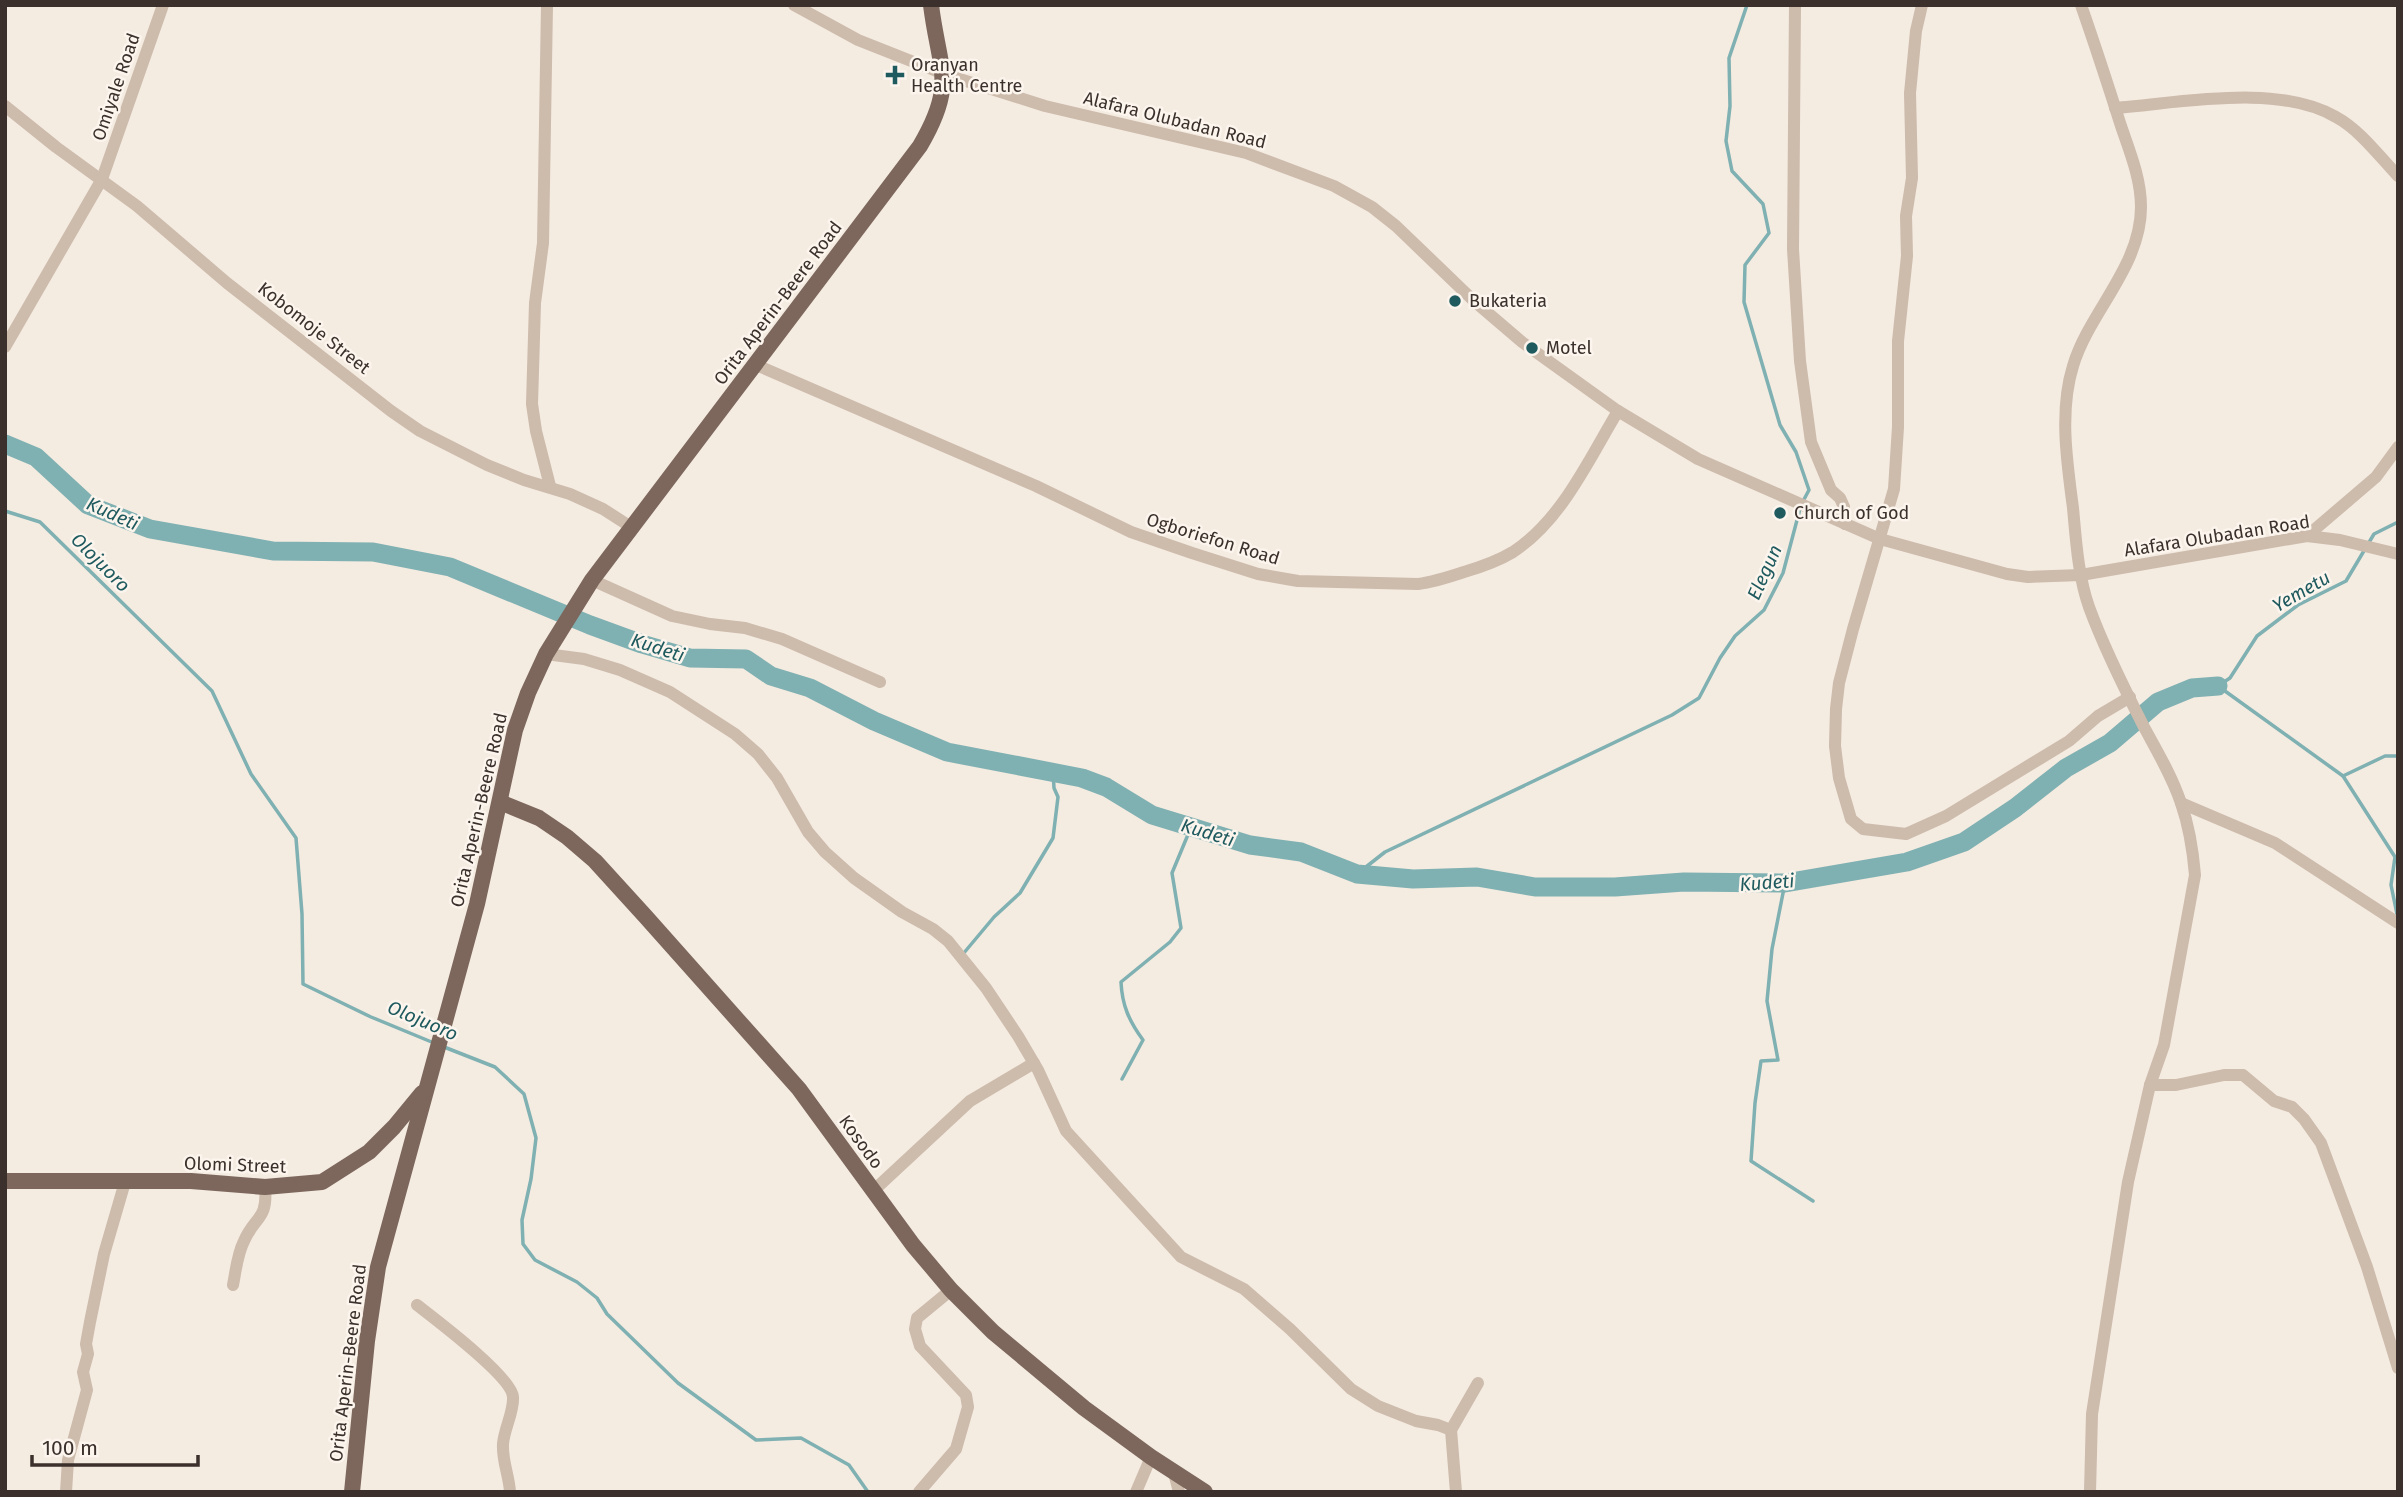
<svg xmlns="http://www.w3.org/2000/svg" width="2403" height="1497" font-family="'Fira Sans',sans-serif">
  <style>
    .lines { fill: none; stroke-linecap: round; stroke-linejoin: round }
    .stream { stroke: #7fb0b2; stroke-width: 3.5 }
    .river { stroke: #7fb0b2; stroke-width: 19 }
    .minor { stroke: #cdbbac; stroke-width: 12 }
    .major { stroke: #7d675c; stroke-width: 16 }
    .poi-dot { fill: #1f5a5e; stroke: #fbf5ee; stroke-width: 2.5 }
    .labels { text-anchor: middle; stroke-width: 5; stroke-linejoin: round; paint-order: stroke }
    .poi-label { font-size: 18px; fill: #3b302b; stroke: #fbf5ee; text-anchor: start }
    .street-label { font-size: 18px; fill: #3b302b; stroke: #fbf5ee }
    .water-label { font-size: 19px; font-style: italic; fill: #1f5a5e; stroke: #fbf5ee }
  </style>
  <rect width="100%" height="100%" fill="#f4ebe1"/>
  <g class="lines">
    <g class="stream">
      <polyline points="5,511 40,522 212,691 251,774 296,838 302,914 303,984 371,1017 434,1043"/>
      <polyline points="2398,522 2374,534 2346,581 2298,605 2257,636 2230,678 2218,686 2343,776 2395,857 2391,885 2398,919"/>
      <polyline points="2343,776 2385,756 2398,756"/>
      <polyline points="1357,874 1385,852 1672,715 1699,698 1720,658 1735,636 1764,610 1783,573 1801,505 1809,490 1796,452 1780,425 1744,302 1745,265 1769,233 1763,204 1732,171 1726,141 1730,106 1729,58 1747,5"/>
      <polyline points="1785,883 1772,949 1767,1001 1778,1060 1761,1061 1755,1103 1751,1161 1813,1201"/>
      <polyline points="963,954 994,917 1020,893 1053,838 1058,797 1054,788 1053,772"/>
      <polyline points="444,1047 495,1067 524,1094 536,1138 531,1179 522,1220 523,1244 535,1260 577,1282 597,1298 607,1314 678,1383 756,1440 801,1438 849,1465 868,1492"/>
      <path d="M1122,1079l21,-39c-14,-19 -21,-35 -22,-58l49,-40 11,-14 -9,-55 20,-48"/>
    </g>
    <polyline class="river" points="5,444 36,457 88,505 150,529 273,551 373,552 450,567 590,625 642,644 690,658 746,659 771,676 810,688 874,721 947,752 1082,778 1106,787 1152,815 1250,845 1301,852 1357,874 1413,879 1477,877 1535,887 1615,887 1684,882 1785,883 1907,862 1964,842 2015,808 2066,768 2110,743 2158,702 2192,688 2218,686"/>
    <g class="minor">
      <polyline points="547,5 543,243 535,303 532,404 536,431 550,486"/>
      <polyline points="794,5 858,40 944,74 1045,106 1246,153 1334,186 1372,207 1396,226 1474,301 1522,342 1618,411 1698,459 1880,539 2007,574 2028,577 2081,575 2307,536 2340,540 2398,554"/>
      <polyline points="1795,5 1793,249 1800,361 1811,442 1831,490 1840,498 1844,507 1845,524"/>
      <polyline points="1922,5 1916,31 1910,93 1912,178 1906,216 1907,256 1898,341 1898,427 1894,489 1853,629 1839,683 1836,709 1835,746 1839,778 1851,819 1863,829 1906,834 1946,816 2069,741 2098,716 2130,697"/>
      <path d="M2081,5c14,40 27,80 40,121 9,26 20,53 20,81 0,60 -52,105 -68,159 -14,45 -6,96 0,142 3,32 5,68 16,99 15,41 35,81 55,120 13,24 28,49 37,76 8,23 12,48 14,72l-31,170 -14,40 -22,97 -36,232 -2,78"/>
      <polyline points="5,106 56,147 137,206 227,283 391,411 420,431 487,465 524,480 570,494 603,509 631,527"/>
      <path d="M2115,108c66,-5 163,-25 221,9 24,13 43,39 62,59"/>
      <polyline points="5,347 102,179 163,5"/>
      <path d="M754,364l282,122 95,46 61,21 66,21 40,7 120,3c16,-2 31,-7 46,-12 17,-5 34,-11 49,-20 49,-32 76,-93 105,-141"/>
      <polyline points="2307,536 2376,477 2398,447"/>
      <polyline points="592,580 672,616 710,624 745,628 782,639 880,682"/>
      <polyline points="546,654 584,659 620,670 670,692 735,734 758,754 777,778 808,832 825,852 854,878 902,912 933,929 948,941 986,988 1018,1036 1038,1070 1066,1131 1181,1257 1244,1289 1290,1329 1351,1389 1378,1406 1416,1421 1438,1425 1451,1430 1456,1492"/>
      <polyline points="2181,803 2275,843 2398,923"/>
      <polyline points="2150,1085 2176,1085 2224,1075 2243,1075 2274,1101 2292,1107 2304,1119 2321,1143 2367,1267 2398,1368"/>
      <polyline points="872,1192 970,1101 1034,1063"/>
      <path d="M233,1285c3,-15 4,-30 11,-44 11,-25 24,-21 21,-54"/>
      <path d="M417,1305c18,14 95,72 96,92 1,15 -9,32 -10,47 -1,17 6,31 7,48"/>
      <polyline points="1451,1430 1478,1383"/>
      <polyline points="1174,1473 1179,1492"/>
      <polyline points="66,1492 68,1460 87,1390 83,1372 88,1354 86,1344 90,1322 104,1254 125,1182"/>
      <polyline points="919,1492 956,1449 968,1407 966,1395 920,1346 915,1329 917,1318 951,1290"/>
      <polyline points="1136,1492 1151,1457"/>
    </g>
    <g class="major">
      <polyline points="500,802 539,818 567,837 595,861 646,917 799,1089 913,1245 951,1290 993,1332 1084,1408 1151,1457 1205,1492"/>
      <polyline points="5,1181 191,1181 265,1187 322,1182 369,1152 394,1127 422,1093"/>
      <path d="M352,1492l15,-151 11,-74 99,-363 38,-174 13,-37 18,-39 46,-74 328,-434c37,-63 19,-76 11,-141"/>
    </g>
  </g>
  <g class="poi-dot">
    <path d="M891.5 64.5h7v7h7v7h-7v7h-7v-7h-7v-7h7z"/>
    <circle cx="1455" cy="301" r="7"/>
    <circle cx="1532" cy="348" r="7"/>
    <circle cx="1780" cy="513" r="7"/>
  </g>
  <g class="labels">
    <g class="poi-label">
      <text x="911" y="71">Oranyan<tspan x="911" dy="21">Health Centre</tspan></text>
      <text x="1469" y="307">Bukateria</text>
      <text x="1546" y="354">Motel</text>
      <text x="1794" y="519">Church of God</text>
    </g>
    <g class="street-label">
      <text transform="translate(116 87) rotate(-71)" y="6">Omiyale Road</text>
      <text transform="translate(1175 120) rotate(14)" y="6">Alafara Olubadan Road</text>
      <text transform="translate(778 303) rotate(-53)" y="6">Orita Aperin-Beere Road</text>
      <text transform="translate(314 328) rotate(38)" y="6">Kobomoje Street</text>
      <text transform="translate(2217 536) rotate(-9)" y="6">Alafara Olubadan Road</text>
      <text transform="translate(1213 539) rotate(17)" y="6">Ogboriefon Road</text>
      <text transform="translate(479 810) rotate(-77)" y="6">Orita Aperin-Beere Road</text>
      <text transform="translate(861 1142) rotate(54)" y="6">Kosodo</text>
      <text transform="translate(235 1165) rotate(2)" y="6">Olomi Street</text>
      <text transform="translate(348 1363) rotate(-83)" y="6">Orita Aperin-Beere Road</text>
    </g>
    <g class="water-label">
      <text transform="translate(113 513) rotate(24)" y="7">Kudeti</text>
      <text transform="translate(101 562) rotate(45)" y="7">Olojuoro</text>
      <text transform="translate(1764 572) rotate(-66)" y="7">Elegun</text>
      <text transform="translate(2301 591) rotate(-30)" y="7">Yemetu</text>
      <text transform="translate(658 647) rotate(18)" y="7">Kudeti</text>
      <text transform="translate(1208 832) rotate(17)" y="7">Kudeti</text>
      <text transform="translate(1767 882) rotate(-4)" y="7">Kudeti</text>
      <text transform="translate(423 1020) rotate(23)" y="7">Olojuoro</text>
    </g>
  </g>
  <rect width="2403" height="1497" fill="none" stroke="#3b302b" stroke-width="14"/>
  <path d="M32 1455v10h166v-10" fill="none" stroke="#3b302b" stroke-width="3.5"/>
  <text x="42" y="1455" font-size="21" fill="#3b302b" stroke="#fbf5ee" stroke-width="5" paint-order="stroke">100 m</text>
</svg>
